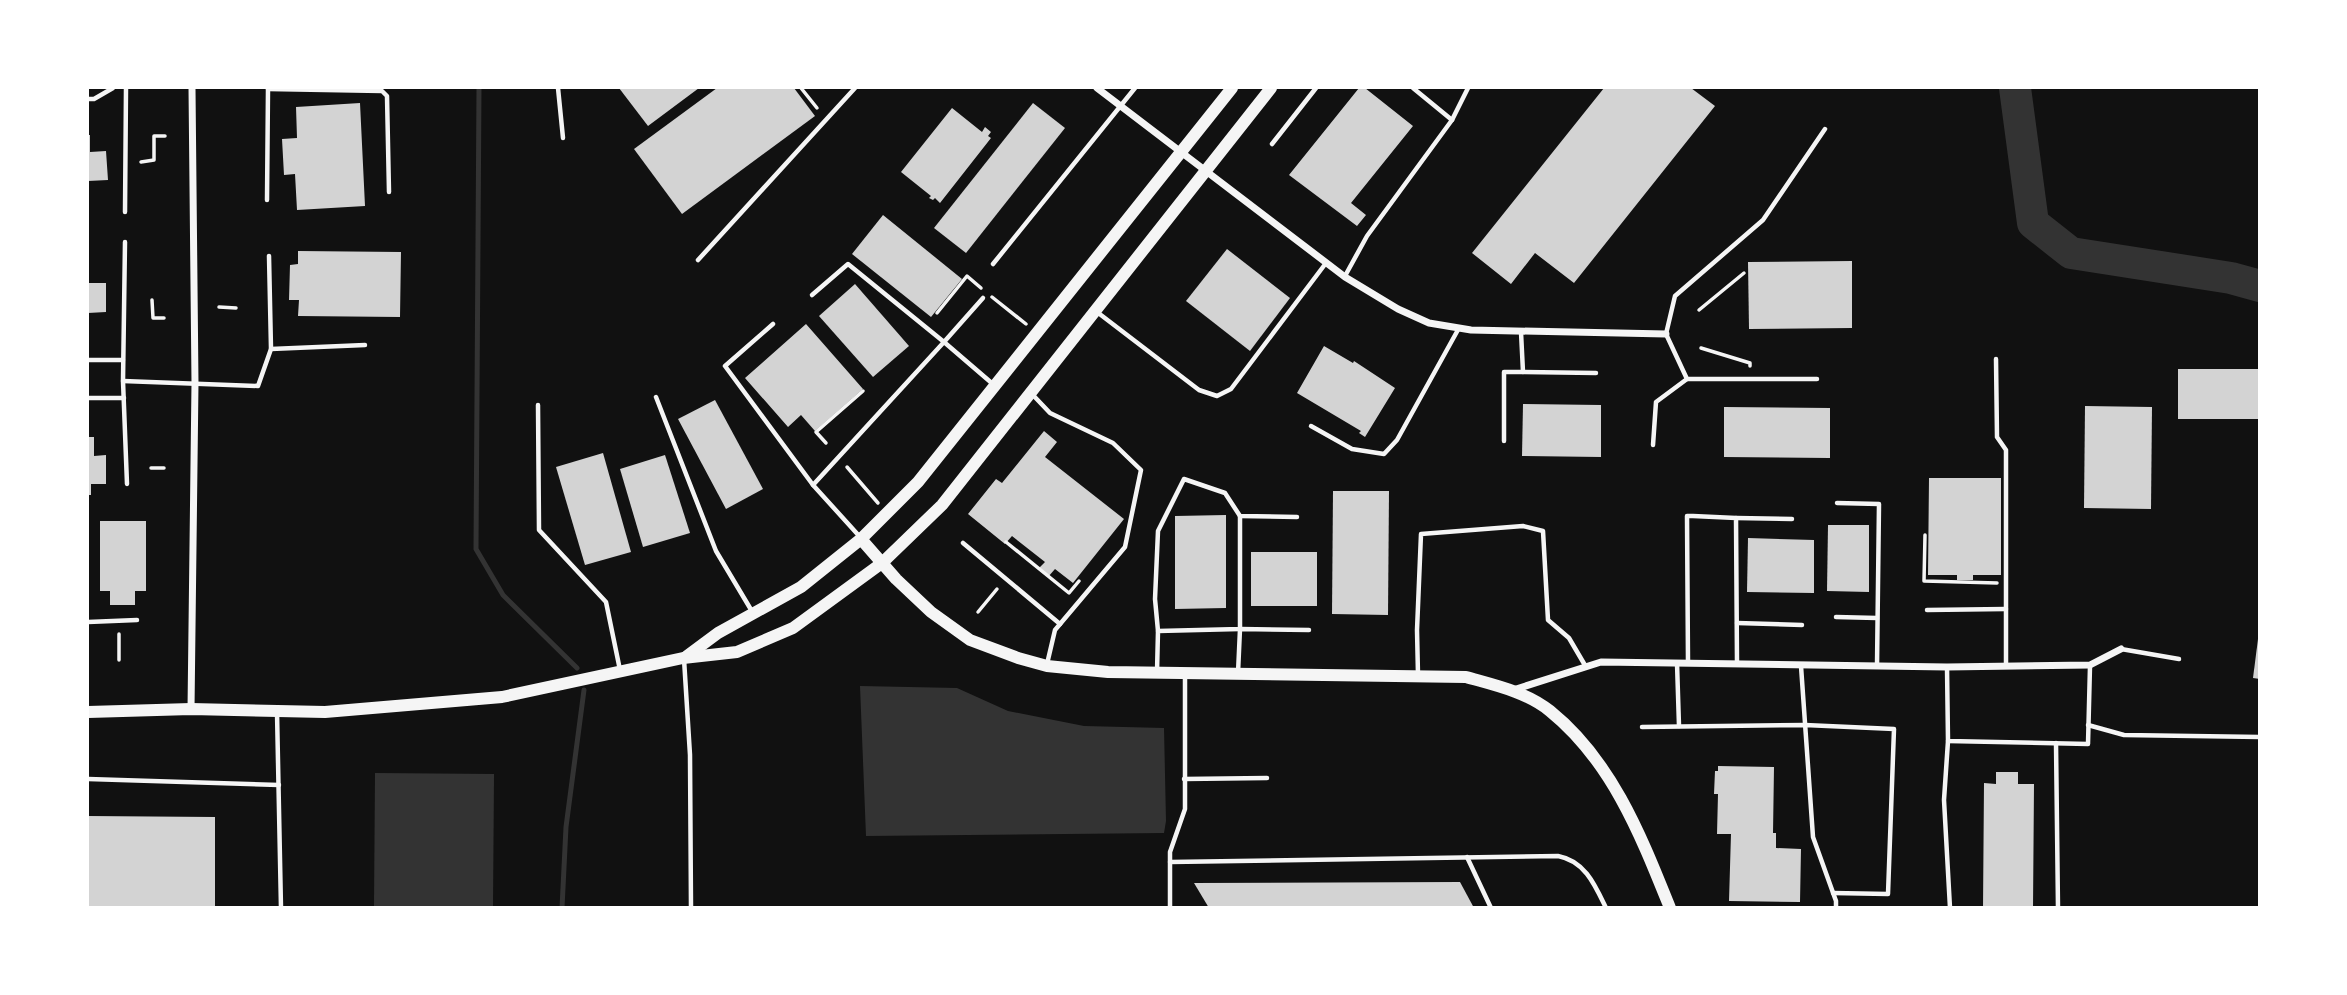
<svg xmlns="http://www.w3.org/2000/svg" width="2347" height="995" font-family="'Work Sans',sans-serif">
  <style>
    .water { fill: #333 }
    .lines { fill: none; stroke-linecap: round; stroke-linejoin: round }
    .stream { stroke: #333; stroke-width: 5 }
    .river { stroke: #333; stroke-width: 32 }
    .building { fill: #d3d3d3 }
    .path { stroke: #f5f5f5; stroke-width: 3.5 }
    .service { stroke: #f5f5f5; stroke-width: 4.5 }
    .minor { stroke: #f5f5f5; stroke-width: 7 }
    .tertiary { stroke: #f5f5f5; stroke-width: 12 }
  </style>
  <rect width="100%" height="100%" fill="#111"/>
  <g class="water">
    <polygon points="860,686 957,688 1008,711 1084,726 1164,728 1166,821 1164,833 866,836"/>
    <polygon points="375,773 494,774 493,907 374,907"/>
  </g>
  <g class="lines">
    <g class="stream">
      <polyline points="479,88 476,549 503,595 577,668"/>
      <polyline points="562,908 566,827 584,690"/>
    </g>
    <polyline class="river" points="2015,88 2033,223 2071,253 2231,278 2260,286"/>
  </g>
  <g class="building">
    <polygon points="619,88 699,88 648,126"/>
    <polygon points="717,88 794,88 815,116 682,214 634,149"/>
    <polygon points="1359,88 1365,88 1413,126 1351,203 1366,215 1357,226 1289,175"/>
    <polygon points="1604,88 1691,88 1715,106 1574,283 1535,253 1511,284 1472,253"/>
    <polygon points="360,103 365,206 297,210 295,174 284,175 282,139 297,138 296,107"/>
    <polygon points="1033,103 1065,128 966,253 934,228"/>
    <polygon points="952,108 982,132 985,127 991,132 988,136 991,138 940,203 935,198 933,200 929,198 931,196 901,172"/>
    <polygon points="88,135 90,135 90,152 106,151 108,180 88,181"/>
    <polygon points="883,215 962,279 931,317 852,254"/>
    <polygon points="1227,249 1290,298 1250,351 1186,301"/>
    <polygon points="298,251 401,252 400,317 298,316 299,300 289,300 290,265 298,264"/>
    <polygon points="1852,261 1852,328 1749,329 1748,262"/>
    <polygon points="88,283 106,283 106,312 88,313"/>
    <polygon points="855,284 909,346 873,377 819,316"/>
    <polygon points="806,324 863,389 815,431 801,415 788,427 745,378"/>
    <polygon points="1324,346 1353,363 1354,361 1395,388 1365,437 1359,433 1361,431 1297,393"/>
    <rect x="2178" y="369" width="82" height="50"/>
    <polygon points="715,400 763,489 726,509 678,419"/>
    <polygon points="1523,404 1601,405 1601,457 1522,456"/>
    <polygon points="2085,406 2152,407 2151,509 2084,508"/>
    <polygon points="1724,407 1830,408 1830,458 1724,457"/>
    <polygon points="1044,431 1057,442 1045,457 1124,519 1073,583 1055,569 1048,577 1038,569 1045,562 1012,536 1005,544 968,514 996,479 1002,483"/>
    <polygon points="88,437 94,437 94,456 106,455 106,484 91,484 91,495 88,495"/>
    <polygon points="603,453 631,552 585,565 556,467"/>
    <polygon points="665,455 690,533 643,547 620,469"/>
    <polygon points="1929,478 2001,478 2001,575 1973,575 1973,580 1957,580 1957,575 1928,575"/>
    <polygon points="1333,491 1389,491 1388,615 1332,614"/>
    <polygon points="1226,515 1226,608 1175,609 1175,516"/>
    <polygon points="100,521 146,521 146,591 135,591 135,605 110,605 110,591 100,591"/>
    <polygon points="1828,525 1869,525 1869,592 1827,591"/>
    <polygon points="1748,538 1814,540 1814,593 1747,592"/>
    <rect x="1251" y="552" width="66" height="54"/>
    <polygon points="2258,639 2260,639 2260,679 2253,678"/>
    <polygon points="1718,766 1774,767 1773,833 1776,833 1776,848 1801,849 1800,902 1729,901 1731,834 1717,834 1718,794 1714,794 1715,771 1718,771"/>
    <polygon points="1996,772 2018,772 2018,784 2034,784 2033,908 1983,908 1984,783 1996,784"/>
    <polygon points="88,816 215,817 215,908 88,908"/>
    <polygon points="1460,882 1474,908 1209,908 1194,883"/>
  </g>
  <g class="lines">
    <g class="path">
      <polyline points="801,88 817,108"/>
      <polyline points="141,162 154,160 154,136 165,136"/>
      <polyline points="992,297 1026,324"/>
      <polyline points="152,300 153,318 164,318"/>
      <polyline points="219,307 236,308"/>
      <polyline points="1699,310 1744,273"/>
      <polyline points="937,313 967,276 981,288"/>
      <polyline points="1701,348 1750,363 1750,366"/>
      <polyline points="826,443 816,432 863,391"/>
      <polyline points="847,467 878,503"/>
      <polyline points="151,468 164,468"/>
      <polyline points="1925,535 1924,581 1997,583"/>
      <polyline points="1006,542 1069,593 1079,581"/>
      <polyline points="978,612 997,589"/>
      <polyline points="119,660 119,634"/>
    </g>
    <g class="service">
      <polyline points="558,88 563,138"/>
      <polyline points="268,89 382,91 387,96 389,192"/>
      <polyline points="88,99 94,99 113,88"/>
      <polyline points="1452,120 1468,88"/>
      <polyline points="1272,144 1316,88"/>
      <polyline points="267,200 268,89"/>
      <polyline points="125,212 126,88"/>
      <polyline points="125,242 123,381 127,484"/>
      <polyline points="698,260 855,88"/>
      <polyline points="993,264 1135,88"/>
      <polyline points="1345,276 1367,236 1452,120 1413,88"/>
      <polyline points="812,295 848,264 944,342 983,298"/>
      <polyline points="1097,312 1199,390 1217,396 1231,389 1326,263"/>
      <polyline points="773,324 725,366 813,485"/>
      <polyline points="271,349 365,345"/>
      <polyline points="1996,359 1997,437 2006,450 2006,665"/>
      <polyline points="88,360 123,360"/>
      <polyline points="1523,372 1596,373"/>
      <polyline points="1817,379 1687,379 1666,334 1675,296 1763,220 1825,129"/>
      <polyline points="123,381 258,386 271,349 269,256"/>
      <polyline points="1031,393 1050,413 1113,443 1141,470 1125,547 1055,630 1047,664"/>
      <polyline points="656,397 716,551 753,613"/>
      <polyline points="88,398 124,398"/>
      <polyline points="538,405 539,530 606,602 620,670"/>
      <polyline points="1311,426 1352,449 1384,454 1397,440 1459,328"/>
      <polyline points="1504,441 1504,372 1523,372 1521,332"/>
      <polyline points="1653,445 1656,402 1687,379"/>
      <polyline points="1837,503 1879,504 1877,666"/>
      <polyline points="1736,518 1792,519"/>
      <polyline points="861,538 813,485 944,342 994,385"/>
      <polyline points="963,543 1060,624"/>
      <polyline points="1927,610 2006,609"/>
      <polyline points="1836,617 1877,618"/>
      <polyline points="88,622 137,620"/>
      <polyline points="1737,623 1802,625"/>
      <polyline points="1158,631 1155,599 1158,531 1184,479 1225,493 1240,516 1297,517"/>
      <polyline points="2121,649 2179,659"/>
      <polyline points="684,659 690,755 691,908"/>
      <polyline points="1677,663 1679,726"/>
      <polyline points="1688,663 1687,516 1693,516 1736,518 1737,663"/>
      <polyline points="1801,666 1813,837 1836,901 1836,908"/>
      <polyline points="1947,667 1948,741 2088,744 2090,666"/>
      <polyline points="1157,672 1158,631 1240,629 1240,516"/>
      <polyline points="1238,673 1240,629 1309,630"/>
      <polyline points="1418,675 1417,630 1421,534 1523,526 1543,531 1548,620 1569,638 1586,667"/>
      <polyline points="277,712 281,908"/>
      <polyline points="2088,725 2124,735 2260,737"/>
      <polyline points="1642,727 1805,725 1894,729 1888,894 1833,893"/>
      <polyline points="1948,741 1944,800 1950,908"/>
      <polyline points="2056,743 2058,908"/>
      <polyline points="88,779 279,785"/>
      <polyline points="1184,779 1267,778"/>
      <polyline points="1467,857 1491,908"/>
      <path d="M1170,862l388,-6c27,5 37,29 48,52"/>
      <polyline points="1170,908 1170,852 1185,809 1185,674"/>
    </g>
    <g class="minor">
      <polyline points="1097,88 1345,277 1398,309 1429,323 1471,330 1666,334"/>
      <polyline points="1513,690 1601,662 1947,667 2090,665 2121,649"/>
      <polyline points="191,709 195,383 192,88"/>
    </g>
    <g class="tertiary">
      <path d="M861,539l35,40 35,33 39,28 48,18 29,8 61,6 358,5c28,8 61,15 84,34 62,50 91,125 120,197"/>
      <polyline points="687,656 718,633 801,587 861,539 918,482 1232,88"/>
      <polyline points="88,712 191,709 325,712 502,697 683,658 737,652 793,628 882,563 942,505 1271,88"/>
    </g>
  </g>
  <rect width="2347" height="995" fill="none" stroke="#ffffff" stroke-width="178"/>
</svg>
